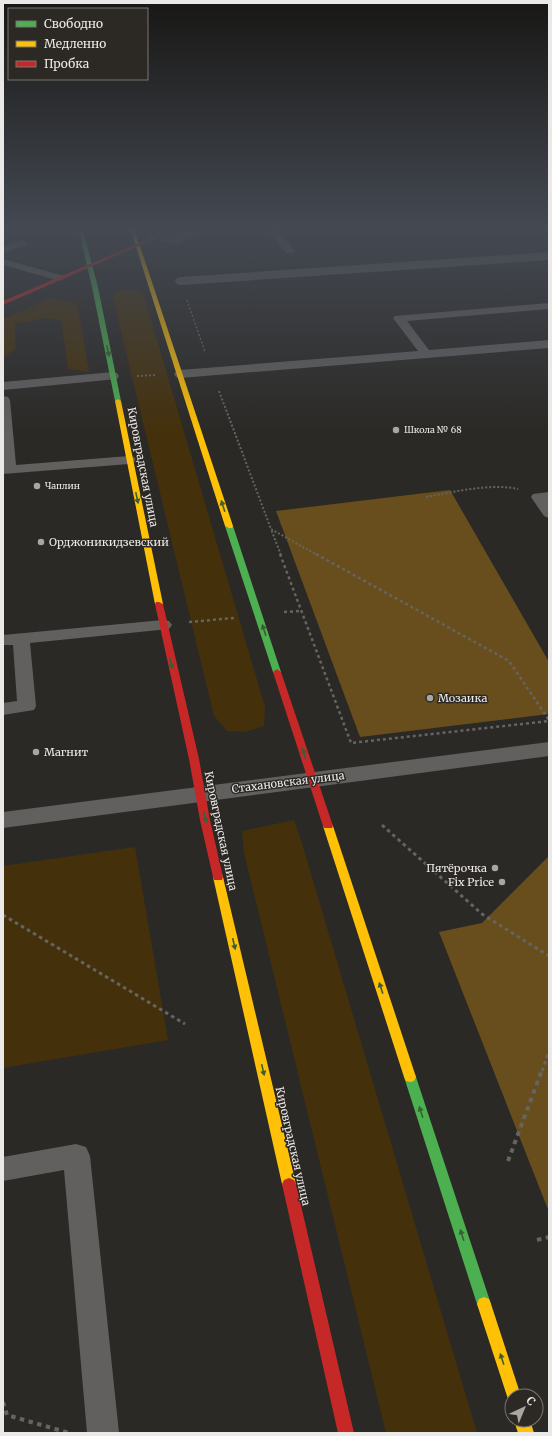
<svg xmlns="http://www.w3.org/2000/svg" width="552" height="1436" font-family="Merriweather,serif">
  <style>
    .green { fill: #44310c }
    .forest { fill: #694e1d }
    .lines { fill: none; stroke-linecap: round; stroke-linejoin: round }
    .path-far4 { stroke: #666463; stroke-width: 1.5; stroke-dasharray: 2 2; stroke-linecap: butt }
    .path-far3 { stroke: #666463; stroke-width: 2; stroke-dasharray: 2 2; stroke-linecap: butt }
    .path-far2 { stroke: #666463; stroke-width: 2.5; stroke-dasharray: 3 3; stroke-linecap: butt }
    .path-far1 { stroke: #666463; stroke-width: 3; stroke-dasharray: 3.5 3.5; stroke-linecap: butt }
    .path { stroke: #666463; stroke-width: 4; stroke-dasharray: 4.5 4.5; stroke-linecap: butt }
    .lane { fill: #61605f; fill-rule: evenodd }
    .street { fill: #61605f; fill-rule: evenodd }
    .fast { fill: #4caf50; fill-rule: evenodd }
    .slow { fill: #ffc107; fill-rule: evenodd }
    .jam { fill: #c62828; fill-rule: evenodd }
    .oneway { fill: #395f36 }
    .poi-dot { fill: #a8a6a3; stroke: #2c2925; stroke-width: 1.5 }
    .labels { text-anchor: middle; stroke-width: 3; stroke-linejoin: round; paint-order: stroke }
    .far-poi-label { font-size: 9px; fill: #ebe9e7; stroke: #2c2925; text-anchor: start }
    .street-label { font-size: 11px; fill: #ebe9e7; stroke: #2c2925 }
    .poi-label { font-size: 11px; fill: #ebe9e7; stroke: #2c2925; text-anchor: start }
  </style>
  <rect width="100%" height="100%" fill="#2b2926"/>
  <g class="green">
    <polygon points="126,290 137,291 144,296 265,707 264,726 245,732 227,731 214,716 113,298 115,292"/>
    <polygon points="51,298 77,303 89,372 68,369 61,320 45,318 15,324 15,349 3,358 3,319"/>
    <polygon points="294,820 303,847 477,1433 386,1433 244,853 242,831"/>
    <polygon points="135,847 168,1040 3,1068 3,866"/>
  </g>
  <g class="forest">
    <polygon points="183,231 204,231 177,244 160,241"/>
    <polygon points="450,490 549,662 549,714 360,737 276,511"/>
    <polygon points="549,856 549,1212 439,932 482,923"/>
  </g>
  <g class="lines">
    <polyline class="path-far4" points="187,300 205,352"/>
    <g class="path-far3">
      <polyline points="137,376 156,375"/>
      <polyline points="219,391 271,529"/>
      <path d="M426,497c27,-5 65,-14 92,-8"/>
      <polyline points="281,555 271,529 317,555"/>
    </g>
    <g class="path-far2">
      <polyline points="280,554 351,743 549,721"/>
      <polyline points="316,554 509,661 549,720"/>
      <polyline points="284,612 301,611"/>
      <polyline points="189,622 234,618"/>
    </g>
    <g class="path-far1">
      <polyline points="382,825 482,914 549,956"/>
      <polyline points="3,915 185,1024"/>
      <polyline points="542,1071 549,1052"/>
    </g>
    <g class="path">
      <polyline points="508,1161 542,1070"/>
      <polyline points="537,1240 549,1237"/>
      <polyline points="3,1402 7,1415 69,1433"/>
    </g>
    <g class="lane">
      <polygon points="268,231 279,231 295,251 294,253 286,253"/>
      <polygon points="22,240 27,243 26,245 3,253 3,246"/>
      <polygon points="3,259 64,276 65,278 60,281 3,265"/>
      <polygon points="549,303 549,309 407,321 429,350 549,340 549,348 180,378 176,377 174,374 176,371 180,370 418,351 393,318 395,316"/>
      <polygon points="113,372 117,373 119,376 117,379 3,390 3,382"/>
      <polygon points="3,396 8,397 10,400 16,465 129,456 134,457 136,460 134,463 129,464 3,474"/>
      <polygon points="549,492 549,518 544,516 531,497 533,494"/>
      <polygon points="163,620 169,621 172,625 169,629 30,643 36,706 34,710 3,715 3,703 17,701 13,645 3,645 3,635"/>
      <polygon points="76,1144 86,1147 90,1156 119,1433 87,1433 64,1170 3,1181 3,1157"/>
    </g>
    <g class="street">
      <polygon points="549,252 549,260 181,285 177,284 175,281 177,278 181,277"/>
      <polygon points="549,742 549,756 3,828 3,812"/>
    </g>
    <g class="fast">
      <polygon points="79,231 83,231 98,287 121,401 118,403 115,401 92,287"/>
      <polygon points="226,524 229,524 233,526 281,672 280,674 274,674 273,672 225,526"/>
      <polygon points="410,1072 414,1073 416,1077 491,1304 489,1309 484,1311 479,1309 477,1304 404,1077 406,1073"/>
    </g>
    <g class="slow">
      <polygon points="131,231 135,231 233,526 232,528 229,528 225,526"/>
      <polygon points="118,399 121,401 163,604 159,606 155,604 115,401"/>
      <polygon points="328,823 332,824 333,826 416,1077 414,1081 410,1082 406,1081 404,1077 323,826 324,824"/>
      <polygon points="218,873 222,874 223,877 296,1184 294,1188 289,1190 284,1188 282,1184 213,877 214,874"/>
      <polygon points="484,1297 489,1299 491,1304 521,1396 512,1396 512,1403 509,1401 507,1396 477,1304 479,1299"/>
      <polygon points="514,1420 530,1420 534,1433 518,1433"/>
    </g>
    <g class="jam">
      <polygon points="167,231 173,231 3,305 3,301"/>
      <polygon points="156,602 159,602 163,604 199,759 210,820 223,877 222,880 214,880 213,877 200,820 189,759 155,604"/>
      <polygon points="277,669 281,672 333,826 332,828 324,828 323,826 273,672"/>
      <polygon points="289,1178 294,1180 296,1184 354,1433 338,1433 282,1184 284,1180"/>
    </g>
  </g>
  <defs><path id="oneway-solid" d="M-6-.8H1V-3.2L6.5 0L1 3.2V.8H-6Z"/></defs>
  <g class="oneway">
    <use href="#oneway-solid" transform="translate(108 351) rotate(78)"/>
    <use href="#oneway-solid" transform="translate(137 498) rotate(78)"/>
    <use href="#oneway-solid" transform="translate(223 506) rotate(-108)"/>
    <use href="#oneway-solid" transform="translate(264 630) rotate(-108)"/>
    <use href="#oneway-solid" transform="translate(171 663) rotate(78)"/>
    <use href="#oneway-solid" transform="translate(304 754) rotate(-108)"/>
    <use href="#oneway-solid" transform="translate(205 817) rotate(77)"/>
    <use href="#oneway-solid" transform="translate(234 944) rotate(77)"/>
    <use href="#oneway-solid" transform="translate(381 988) rotate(-108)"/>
    <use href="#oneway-solid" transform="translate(263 1070) rotate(77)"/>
    <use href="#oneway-solid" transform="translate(421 1112) rotate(-108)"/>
    <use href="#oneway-solid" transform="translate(462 1235) rotate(-108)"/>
    <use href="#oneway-solid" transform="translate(502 1359) rotate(-108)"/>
  </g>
  <linearGradient id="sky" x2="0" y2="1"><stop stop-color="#181715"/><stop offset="0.53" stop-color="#444952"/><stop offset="1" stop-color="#444952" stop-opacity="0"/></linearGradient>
  <rect width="552" height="432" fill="url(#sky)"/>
  <g class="poi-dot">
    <circle cx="396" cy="430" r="4"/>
    <circle cx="37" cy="486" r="4"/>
    <circle cx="41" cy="542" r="4"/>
    <circle cx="430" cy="698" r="4"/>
    <circle cx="36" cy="752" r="4"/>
    <circle cx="495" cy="868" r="4"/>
    <circle cx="502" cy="882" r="4"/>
  </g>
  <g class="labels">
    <g class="far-poi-label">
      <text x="404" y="433">Школа № 68</text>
      <text x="45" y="489">Чаплин</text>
    </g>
    <g class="street-label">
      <text transform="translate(143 467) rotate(79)" y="4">Кировградская улица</text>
      <text transform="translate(288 782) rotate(-7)" y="4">Стахановская улица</text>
      <text transform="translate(221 831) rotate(78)" y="4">Кировградская улица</text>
      <text transform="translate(293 1146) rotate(77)" y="4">Кировградская улица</text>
    </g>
    <g class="poi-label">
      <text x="49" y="546">Орджоникидзевский</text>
      <text x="438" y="702">Мозаика</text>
      <text x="44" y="756">Магнит</text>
      <text x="487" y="872" text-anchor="end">Пятёрочка</text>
      <text x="494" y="886" text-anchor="end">Fix Price</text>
    </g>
  </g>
  <rect width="552" height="1436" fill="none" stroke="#ebe9e7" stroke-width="8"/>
  <rect x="8" y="8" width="140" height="72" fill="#2c2925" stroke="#787673"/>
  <rect x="16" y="21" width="20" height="6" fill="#4caf50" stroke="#787673"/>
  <text x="44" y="28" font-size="12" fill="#ebe9e7">Свободно</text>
  <rect x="16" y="41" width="20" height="6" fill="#ffc107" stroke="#787673"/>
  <text x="44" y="48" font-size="12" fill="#ebe9e7">Медленно</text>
  <rect x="16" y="61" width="20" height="6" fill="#c62828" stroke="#787673"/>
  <text x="44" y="68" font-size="12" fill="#ebe9e7">Пробка</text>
  <g transform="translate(524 1408) rotate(44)"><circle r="19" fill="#2c2925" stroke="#787673"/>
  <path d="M0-3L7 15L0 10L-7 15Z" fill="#a8a6a3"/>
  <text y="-6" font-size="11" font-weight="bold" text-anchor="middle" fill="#ebe9e7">С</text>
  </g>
</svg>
